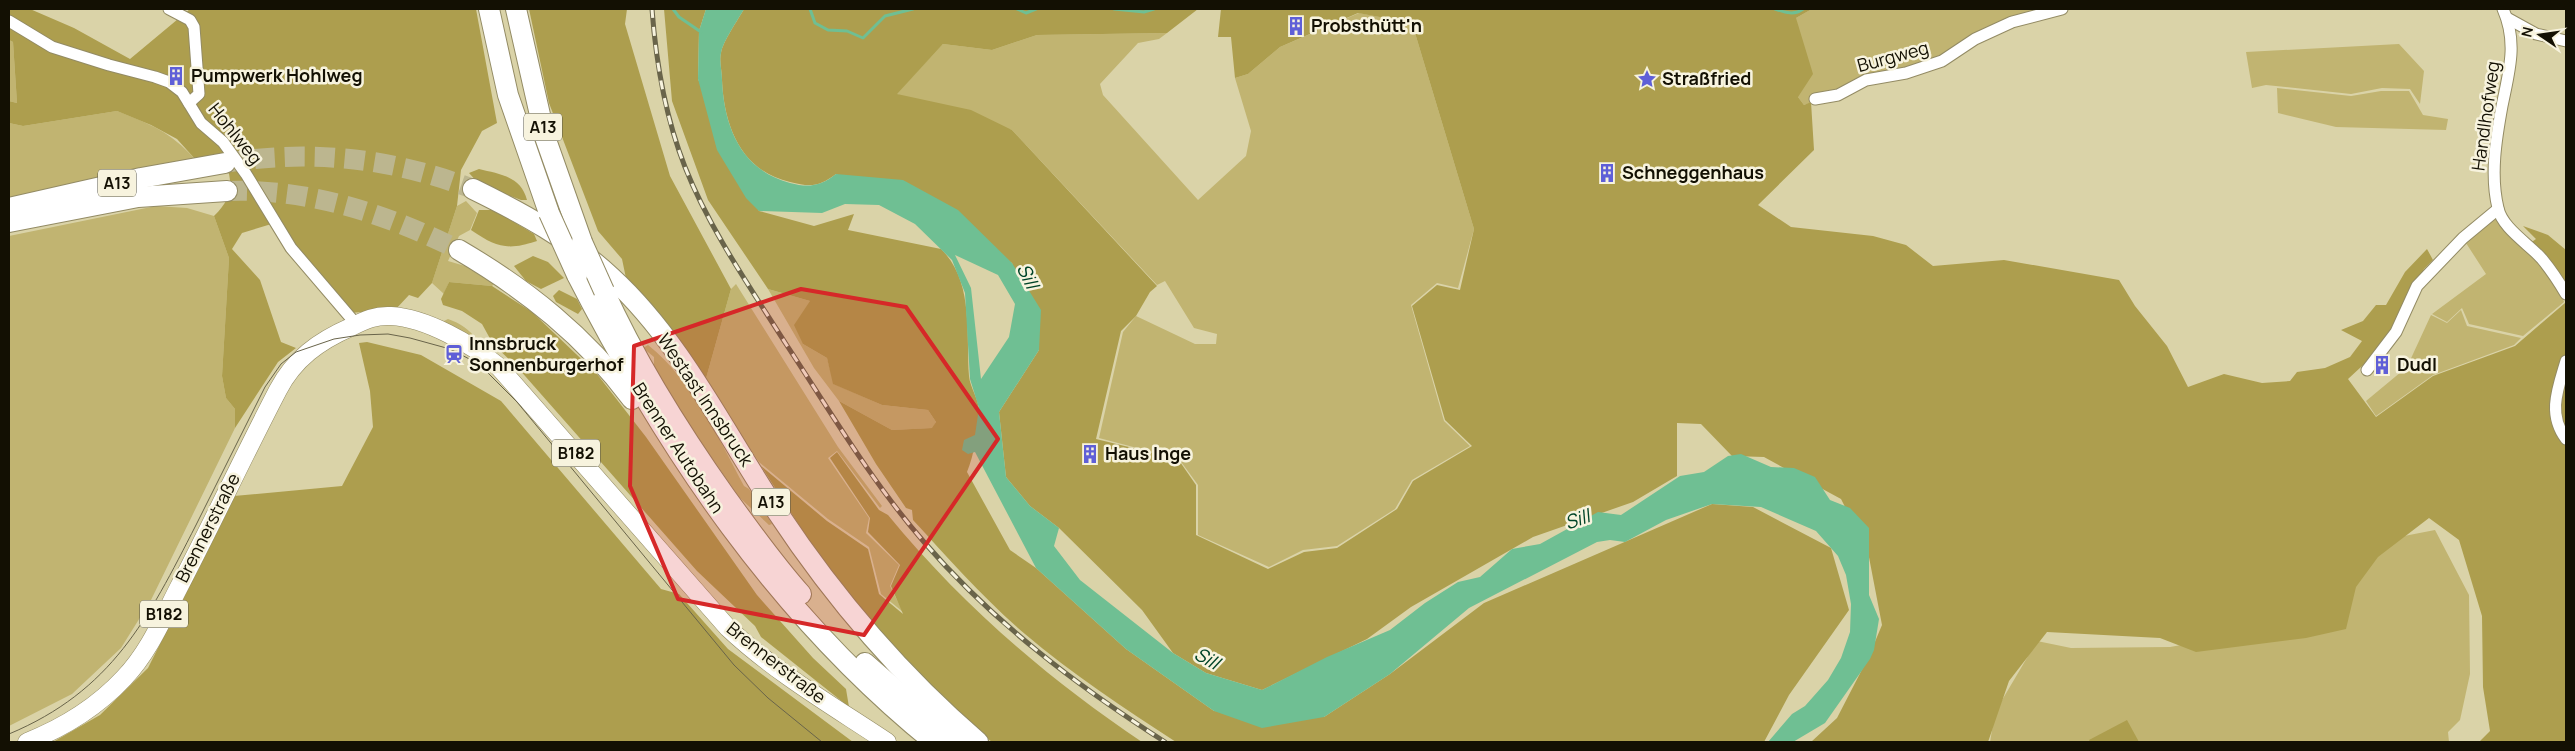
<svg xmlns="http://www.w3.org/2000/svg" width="2575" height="751" font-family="Manrope,sans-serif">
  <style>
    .green { fill: #c1b471 }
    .forest { fill: #ad9e4e }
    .water { fill: #6fbf93; fill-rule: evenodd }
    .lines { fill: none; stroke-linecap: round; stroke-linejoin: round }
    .stream { stroke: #6fbf93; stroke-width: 3 }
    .motorway-tunnel { stroke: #bcb68f; stroke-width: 20; stroke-dasharray: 20 10; stroke-linecap: butt }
    .minor-casing { stroke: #938b64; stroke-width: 13 }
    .primary-casing { stroke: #938b64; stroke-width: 19 }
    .motorway-casing { stroke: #938b64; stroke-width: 22 }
    .minor { stroke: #fff; stroke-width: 11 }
    .primary { stroke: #fff; stroke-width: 18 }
    .motorway { stroke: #fff; stroke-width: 20 }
    .tram { stroke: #69644a; stroke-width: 1 }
    .rail-casing { stroke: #69644a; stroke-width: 5 }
    .rail { stroke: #f7f3de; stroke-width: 3; stroke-dasharray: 9; stroke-linecap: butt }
    .motorway-bridge-casing { stroke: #938b64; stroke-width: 22; stroke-linecap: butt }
    .motorway-bridge { stroke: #fff; stroke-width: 20 }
    .marked { fill: #d62828; fill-opacity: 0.2; stroke: #d62828; stroke-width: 4; stroke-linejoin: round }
    .labels { text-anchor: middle; stroke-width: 5; stroke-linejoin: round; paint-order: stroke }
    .shield { fill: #f7f3de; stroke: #575445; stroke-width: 1 }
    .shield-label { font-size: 16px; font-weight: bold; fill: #131003 }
    .poi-label { font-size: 18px; font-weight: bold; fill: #131003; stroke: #f7f3de; text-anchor: start }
    .street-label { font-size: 18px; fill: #131003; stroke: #f7f3de }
    .water-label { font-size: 19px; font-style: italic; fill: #004428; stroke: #f7f3de }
  </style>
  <rect width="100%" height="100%" fill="#dad3a8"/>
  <g class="green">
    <polygon points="1812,9 2049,9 1943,59 1804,105 1798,97 1796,18"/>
    <polygon points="1359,13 1412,23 1474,229 1458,288 1437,283 1411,305 1444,421 1470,446 1412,480 1395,509 1337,546 1303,550 1269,567 1198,535 1198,485 1179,459 1099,438 1123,332 1136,316 1195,344 1216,344 1217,334 1194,328 1165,281 1157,285 1012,130 896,94 943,44 992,50 1037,35 1167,33 1159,39 1138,43 1100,84 1103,95 1198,200 1246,156 1251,131 1235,78 1248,74 1280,47"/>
    <polygon points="9,40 13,42 17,103 9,101"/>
    <polygon points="2399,44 2424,71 2420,104 2410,89 2382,88 2351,94 2266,85 2252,88 2246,52"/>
    <polygon points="2277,88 2351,96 2381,91 2409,91 2423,115 2448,119 2446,130 2336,127 2278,113"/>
    <path d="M117,111c35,14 52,20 78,48l-186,39v-75l14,3z"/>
    <polygon points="466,201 477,213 470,230 459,236 448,261 465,266 494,284 492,286 449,282 444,294 432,283 457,206"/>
    <polygon points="156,206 187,208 214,216 229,258 222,376 226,398 235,409 235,428 151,600 121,648 72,694 9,726 9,236"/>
    <path d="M2495,217c21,21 61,57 69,85l-41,34 -54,-12 -7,-16 -15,14 -15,-8 54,-40 -20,-31z"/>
    <polygon points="736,284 838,447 882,506 880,508 837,451 828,458 869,518 866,533 899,565 890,586 903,612 881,594 869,547 828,519 759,462 705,382 731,289"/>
    <polygon points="768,289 810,301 803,344 827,358 834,384 882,405 928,410 936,422 933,428 892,430 839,401 814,368"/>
    <polygon points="2461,310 2467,326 2521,338 2514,345 2433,375 2376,416 2366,401 2407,367 2431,315 2447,323"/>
    <path d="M419,316l25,5 4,-2c12,4 22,11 29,21z"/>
    <path d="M648,345c44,35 70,92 96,141l5,3 23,35 -3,1 -30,-28 -51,-74 -34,-57v-9l-11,-9z"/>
    <polygon points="2435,530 2469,595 2470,674 2460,720 2448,732 2449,742 1990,742 1995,712 2037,641 2071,648 2170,647 2284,627 2348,586 2375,556 2399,537"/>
  </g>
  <g class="forest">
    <path d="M9,9h21l44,19 56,31 60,-50h286l21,114 -15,8 -21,39 -4,36 -25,77 -14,15 -9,-3 -14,15 -47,3 -70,-91 -36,11 -10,16 28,31 21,62 15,6 -18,14 -43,66v-19l-9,-11 -4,-22 7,-118 -15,-42c21,-21 18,-32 11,-59l-30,2 -18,-20 -26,-14 -34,-14 -94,15 -14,-3v-22l8,2 -4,-61 -4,-2z"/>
    <polygon points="529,9 627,9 625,24 670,176 731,289 705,382 627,283 622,259 598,231 549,103"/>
    <path d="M664,9h42l-7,22 -1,48 61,132 55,15 40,-12 -6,16 93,19c33,32 25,85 28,127 1,11 9,22 10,33 0,19 -5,46 -12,63l43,78 26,18 90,81 88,62 110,6 66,-43 94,-71 228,-99 41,3 78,41 18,62 -60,85 -25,47h-588c-52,-34 -104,-68 -151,-108 -41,-35 -76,-75 -112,-114l-1,-10 -6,-2 -30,-44 -37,-63 53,29 40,-2 4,-6 -8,-12 -46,-5 -49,-21 -6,-26 -24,-14 -9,-19 16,-24 -42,-12 -60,-89 -36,-99z"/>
    <path d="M744,9h454l-31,24 -130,2 -45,15 -49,-6 -46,50 74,16 41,20 145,156 -7,6 -14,24 -15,15 -25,108 82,20 18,26v50l72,34 36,-17 33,-4 60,-39 16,-28 59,-35 -27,-26 -33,-114 25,-21 23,5 14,-61 -62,-206 -54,-10 -78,34 -32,27 -13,4 -4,-41h-13l3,-28h591l-16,9 17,56 -15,23 6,8 7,-3 3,48 -56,55 33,22 82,9 33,9 27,21 71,-6 115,20 16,26 32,40 21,41 36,-13 38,9 28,-2 7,-9 28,-4 25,-11 12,-16 -21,-11 22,-9 13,-16h10l19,-33 22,-23 6,11 -9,9 -36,73 -40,37 28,38 57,-41 82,-30 50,-43 1,439h-87l11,-11 -7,-44 -1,-71 -23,-76 -30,-22 -51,39 -22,30 -10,42 -40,9 -110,14 -36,-14 -113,-6 -38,49 -21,61h-177l26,-24 32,-62 13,-31 -14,-73 -27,-53 -77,-42 -32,-1 -31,-32 -24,-1v53l-44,26 -100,35 -122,70 -44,32 -105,51 -56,-17 -33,-20 -31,-43 -83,-82 -29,-22 -24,-29 -7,-65 40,-62 -27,-87 -176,-89c-17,13 -26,13 -46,8 -49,-11 -66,-56 -68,-102 0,-9 -3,-19 -1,-27 2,-12 17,-33 23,-44z"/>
    <path d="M479,169c20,5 42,7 48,31h-6l-42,-16 -10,-11z"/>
    <path d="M479,210h15l40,24 3,7c-30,10 -41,6 -66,-11z"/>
    <polygon points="2523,226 2548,235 2566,250 2566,296 2526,246 2536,239"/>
    <polygon points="533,256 548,262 564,278 541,289 526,281 514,266"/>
    <polygon points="449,282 492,286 532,312 597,374 646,437 757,595 813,658 846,689 849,707 761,637 755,626 697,571 518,368 493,344 482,324 462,311 443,305 441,299"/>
    <polygon points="559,290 577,299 582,309 578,314 556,302 553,296"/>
    <polygon points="367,342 421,355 501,401 661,589 679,594 728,649 853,742 53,742 100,715 148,668 234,496 342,486 373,427 370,391 359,343"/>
    <path d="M837,452l42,58 9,5c73,89 159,163 254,227h-150l-32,-25 -63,-67 -53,-60 -36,-51 -47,-73 66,55 41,28 11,45 24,20 -12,-28 9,-21 -32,-33 2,-14 -40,-60z"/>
    <polygon points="2127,720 2139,742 2090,742 2089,740"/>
  </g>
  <path class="water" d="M706,9h38c-6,11 -21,32 -23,44 -2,8 1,18 1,27 2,47 19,90 68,103 19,5 31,3 46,-9l67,6 55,30 54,53 29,47 -2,40 -40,62 7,65 24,29 29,22 -5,18 26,34 93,73 33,20 56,17 65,-33 63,-27 35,-27 33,-21 22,-5 32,-28 28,-5 58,-32 23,3 59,-39 24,-4 24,-16 13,-2 30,13 23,1 21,9 15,23 20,8 19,20v67l10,24 -5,31 -4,9 -45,64 -32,19h-25l24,-28 13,-8 23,-26 13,-22 9,-26 1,-28 -5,-29 -8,-19 -22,-25 -55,-24 -49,-3 -46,16 -41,22 -15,-2 -13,2 -128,66 -79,66 -66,43 -62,11 -48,-17 -88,-62 -90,-81 -61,-116 -7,2 -6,-4 2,-10 11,-5 4,-27 -9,-29 -5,-86 -13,-33 -37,-36 -36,-19 -34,-1 -23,9 -63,-2 -13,-13 -29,-48 -19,-71 1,-48zM955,255l43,20 17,29 -6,33 -28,42 -10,-91z"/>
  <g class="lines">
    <g class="stream">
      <polyline points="673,9 679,17 701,32"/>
      <polyline points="810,9 815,23 828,30 847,31 863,38 885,16 913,9"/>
      <polyline points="1017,9 1026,13 1036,9"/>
      <polyline points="1114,9 1144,12 1154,9"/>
      <path d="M1775,9c9,3 19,7 28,0"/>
    </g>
    <g class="motorway-tunnel">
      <path d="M225,163c86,-14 167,-5 248,26"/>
      <path d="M227,191c81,-3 160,23 232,59"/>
    </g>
    <g class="minor-casing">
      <g id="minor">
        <polyline points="169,9 190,20 194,27 199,94 189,103"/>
        <path d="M2503,9c15,34 6,62 -1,97 -6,33 -12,69 -4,102 4,20 31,36 44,51 9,11 17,23 24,35"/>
        <polyline points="2507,18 2536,34 2566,41"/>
        <polyline points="9,21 52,47 109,65 155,77 169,82 182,92 201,123 223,142 246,174 291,248 356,324"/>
        <polyline points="1815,99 1838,95 1866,80 1906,73 1942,61 1975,39 2012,22 2062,9"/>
        <path d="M2566,361c-8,27 -19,53 0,78"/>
        <polyline points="2367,370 2396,332 2417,286 2463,238 2498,209"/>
      </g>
    </g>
    <g class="primary-casing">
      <path id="primary" d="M27,742c38,-15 70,-35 97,-64 25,-26 39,-60 55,-91 34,-65 65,-132 99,-197 16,-31 41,-49 73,-63 14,-7 25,-12 40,-11 36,2 80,28 107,50l230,262c48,45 105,78 159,114"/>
    </g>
    <g class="motorway-casing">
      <g id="motorway">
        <polyline points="489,9 508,95 549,213"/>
        <polyline points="516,9 545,137 582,242"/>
        <path d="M473,189c49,24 97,50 138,88 71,65 114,157 167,236 57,86 122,162 200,229"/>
        <polyline points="9,208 141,178 225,163"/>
        <polyline points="9,222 138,197 227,191"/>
        <path d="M459,250c68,40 126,86 173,149"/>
        <path d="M577,275c90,176 202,342 357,467"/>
        <path d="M604,291c33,73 76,141 122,206 24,33 48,67 75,97"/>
        <polyline points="865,663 955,742"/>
      </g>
    </g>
    <use href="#minor" class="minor"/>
    <use href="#primary" class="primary"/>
    <use href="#motorway" class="motorway"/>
    <path class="tram" d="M9,734c103,-43 139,-115 187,-209 23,-46 46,-92 69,-138l16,-23 15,-12 38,-13 26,-4 28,-1 22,4 40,11 29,15 38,38 217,263 34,33 54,44"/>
    <g class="rail-casing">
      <path id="rail" d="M652,9c4,54 13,107 33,158 25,63 65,120 101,177 44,67 85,137 138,198 69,80 152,143 241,200"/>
    </g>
    <use href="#rail" class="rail"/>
    <g class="motorway-bridge-casing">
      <g id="motorway-bridge">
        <polyline points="549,213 577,275"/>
        <polyline points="582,242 604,291"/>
      </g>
    </g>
    <use href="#motorway-bridge" class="motorway-bridge"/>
  </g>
  <path class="marked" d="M801,289l105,18 92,132 -134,196 -186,-36 -48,-113 4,-140z"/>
  <defs>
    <g id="building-bare" transform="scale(1.5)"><path d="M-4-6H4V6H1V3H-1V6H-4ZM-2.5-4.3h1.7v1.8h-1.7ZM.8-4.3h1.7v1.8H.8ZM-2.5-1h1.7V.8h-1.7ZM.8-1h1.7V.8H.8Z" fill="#5f5fd7" stroke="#f7f3de" stroke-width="2.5" paint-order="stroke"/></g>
    <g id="sight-bare" transform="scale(1.5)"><path d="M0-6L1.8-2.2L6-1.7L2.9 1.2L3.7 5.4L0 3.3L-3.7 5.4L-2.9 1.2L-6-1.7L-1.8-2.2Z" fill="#5f5fd7" stroke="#f7f3de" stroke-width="2.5" paint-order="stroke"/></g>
    <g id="station-bare" transform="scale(1.5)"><path d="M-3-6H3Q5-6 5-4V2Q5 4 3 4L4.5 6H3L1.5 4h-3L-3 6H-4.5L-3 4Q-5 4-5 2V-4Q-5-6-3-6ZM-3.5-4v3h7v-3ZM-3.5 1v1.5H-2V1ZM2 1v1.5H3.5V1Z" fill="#5f5fd7" stroke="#f7f3de" stroke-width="2.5" paint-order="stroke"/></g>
  </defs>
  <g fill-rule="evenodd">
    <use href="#building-bare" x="1296" y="26"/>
    <use href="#building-bare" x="176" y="76"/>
    <use href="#sight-bare" x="1647" y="79"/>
    <use href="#building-bare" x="1607" y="173"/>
    <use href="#station-bare" x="454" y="354"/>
    <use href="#building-bare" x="2382" y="365"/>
    <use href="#building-bare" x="1090" y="454"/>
  </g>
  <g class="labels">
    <g class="shield">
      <rect x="524" y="113.5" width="38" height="27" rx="4"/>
      <rect x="98" y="169.5" width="38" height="27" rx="4"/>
      <rect x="552" y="439.5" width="48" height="27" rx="4"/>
      <rect x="752" y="488.5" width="38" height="27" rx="4"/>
      <rect x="140" y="600.5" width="48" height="27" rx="4"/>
    </g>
    <g class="shield-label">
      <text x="543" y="133">A13</text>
      <text x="117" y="189">A13</text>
      <text x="576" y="459">B182</text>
      <text x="771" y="508">A13</text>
      <text x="164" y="620">B182</text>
    </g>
    <g class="poi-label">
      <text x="1311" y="32">Probsthütt'n</text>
      <text x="191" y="82">Pumpwerk Hohlweg</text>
      <text x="1662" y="85">Straßfried</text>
      <text x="1622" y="179">Schneggenhaus</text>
      <text x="469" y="350">Innsbruck<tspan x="469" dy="21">Sonnenburgerhof</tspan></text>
      <text x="2397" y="371">Dudl</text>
      <text x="1105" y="460">Haus Inge</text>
    </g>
    <g class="street-label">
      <text transform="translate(1893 57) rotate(-15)" y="6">Burgweg</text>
      <text transform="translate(2486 116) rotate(-82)" y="6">Handlhofweg</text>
      <text transform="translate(235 134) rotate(51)" y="6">Hohlweg</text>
      <text transform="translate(705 400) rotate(56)" y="6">Westast Innsbruck</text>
      <text transform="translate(678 448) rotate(57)" y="6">Brenner Autobahn</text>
      <text transform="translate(208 528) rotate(-63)" y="6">Brennerstraße</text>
      <text transform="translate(776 663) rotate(38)" y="6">Brennerstraße</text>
    </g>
    <g class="water-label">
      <text transform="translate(1028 276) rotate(64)" y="7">Sill</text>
      <text transform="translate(1577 519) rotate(-19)" y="7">Sill</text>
      <text transform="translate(1207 658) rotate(29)" y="7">Sill</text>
    </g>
  </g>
  <rect width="2575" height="751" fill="none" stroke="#131003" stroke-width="20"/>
  <g transform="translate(2540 35) rotate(283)" stroke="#f7f3de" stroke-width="4" paint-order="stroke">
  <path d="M0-4L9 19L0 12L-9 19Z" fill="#131003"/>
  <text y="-8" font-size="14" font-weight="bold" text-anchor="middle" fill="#131003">N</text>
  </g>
</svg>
